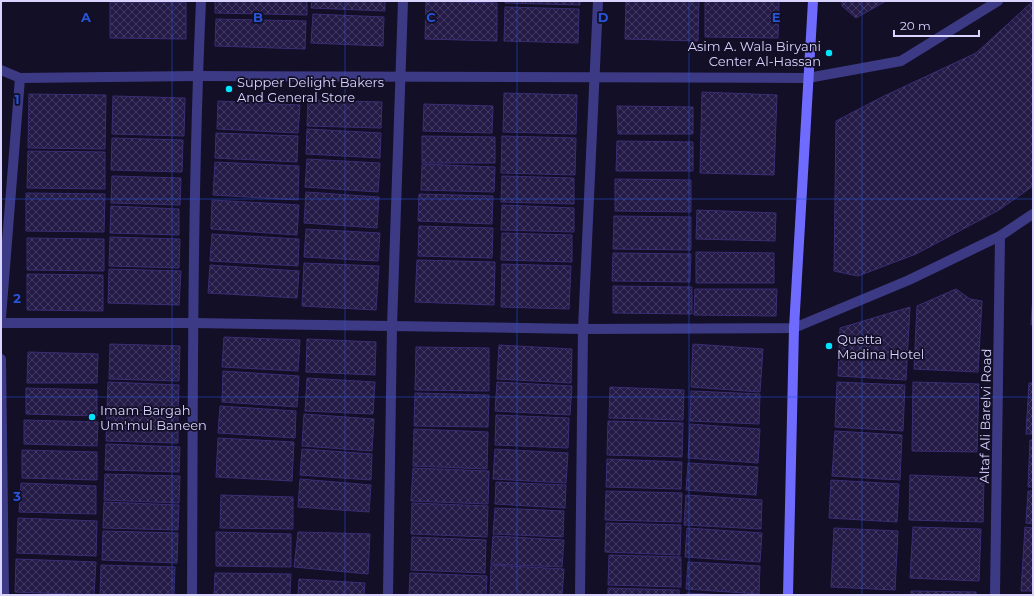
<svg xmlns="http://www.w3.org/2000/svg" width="1034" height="596" font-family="Montserrat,sans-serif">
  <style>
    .building { fill: url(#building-cross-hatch); stroke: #3b2d73 }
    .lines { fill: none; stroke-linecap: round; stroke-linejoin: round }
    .street { stroke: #3d3a85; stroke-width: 10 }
    .secondary { stroke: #6f6bff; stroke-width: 10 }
    .grid { fill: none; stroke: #2655da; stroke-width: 1; stroke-opacity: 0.55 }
    .poi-dot { fill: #00e5ff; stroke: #130f26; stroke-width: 1.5 }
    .labels { text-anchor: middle; stroke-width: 3.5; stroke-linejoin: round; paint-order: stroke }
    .poi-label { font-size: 13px; fill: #d9d4ff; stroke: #130f26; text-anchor: start }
    .street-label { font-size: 13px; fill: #d9d4ff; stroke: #130f26 }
    .grid-label { font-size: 13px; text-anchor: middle; font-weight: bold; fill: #2655da; stroke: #130f26; stroke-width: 3.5; stroke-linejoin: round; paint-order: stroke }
  </style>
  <defs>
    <pattern id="building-cross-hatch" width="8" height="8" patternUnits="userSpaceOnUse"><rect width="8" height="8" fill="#241b47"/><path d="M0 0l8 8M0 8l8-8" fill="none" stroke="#433b63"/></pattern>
  </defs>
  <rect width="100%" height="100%" fill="#130f26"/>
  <g class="building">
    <polygon points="215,1 307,1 307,15 215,13"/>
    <polygon points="312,1 385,1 385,11 311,8"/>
    <polygon points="426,1 497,3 497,41 425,39"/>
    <polygon points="505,1 580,1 580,5 505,3"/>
    <polygon points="626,1 699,1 698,41 625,39"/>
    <polygon points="705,1 779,1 778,38 705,37"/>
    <polygon points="842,1 886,1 856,18 842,6"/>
    <polygon points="1033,1 1033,186 999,210 916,254 858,276 834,271 836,121 882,97 976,53"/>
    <polygon points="110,2 186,2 186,39 110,38"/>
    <polygon points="505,7 579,9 578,43 504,41"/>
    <polygon points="313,14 384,17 383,46 311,43"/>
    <polygon points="216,19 306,21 305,49 215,46"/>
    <polygon points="702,92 777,95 774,175 700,173"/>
    <polygon points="504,93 577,95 576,134 503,132"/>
    <polygon points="29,94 106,95 105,149 28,148"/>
    <polygon points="113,96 185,98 184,136 112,134"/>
    <polygon points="308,100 382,102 381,128 307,126"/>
    <polygon points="218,101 300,105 298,133 217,129"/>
    <polygon points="424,104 493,106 492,133 423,131"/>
    <polygon points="617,106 693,107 693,134 618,134"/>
    <polygon points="307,129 381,133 380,158 306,154"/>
    <polygon points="216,133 298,136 297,162 215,158"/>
    <polygon points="422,136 495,137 495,163 422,163"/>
    <polygon points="502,136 576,138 575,175 501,173"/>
    <polygon points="112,138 183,140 182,172 111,170"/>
    <polygon points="617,141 693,142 693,171 616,171"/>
    <polygon points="28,151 105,152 105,189 27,188"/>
    <polygon points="307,159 380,163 378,192 305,187"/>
    <polygon points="215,162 299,166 298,200 213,195"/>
    <polygon points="422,164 495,167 494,192 421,190"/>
    <polygon points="112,176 181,178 180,205 111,203"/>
    <polygon points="502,176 574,178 574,204 501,202"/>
    <polygon points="615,179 691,180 691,212 615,211"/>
    <polygon points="306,192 379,197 377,228 304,223"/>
    <polygon points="26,193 105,194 104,232 26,231"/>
    <polygon points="419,194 493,196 492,224 418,221"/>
    <polygon points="212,200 299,205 297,235 211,229"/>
    <polygon points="502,205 574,208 574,232 501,230"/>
    <polygon points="111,206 179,209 179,235 110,233"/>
    <polygon points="697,210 776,213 775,241 696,239"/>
    <polygon points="614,216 691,217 691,250 613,249"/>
    <polygon points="419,226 493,228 492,258 418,256"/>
    <polygon points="306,229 380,233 378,261 304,257"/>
    <polygon points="502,233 572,235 572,262 501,260"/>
    <polygon points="212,234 299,239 298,266 210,261"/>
    <polygon points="110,237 180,239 179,268 109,266"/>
    <polygon points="27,238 104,239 104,271 27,270"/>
    <polygon points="696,252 774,253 774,283 696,283"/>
    <polygon points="613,253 691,254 690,282 612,281"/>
    <polygon points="417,260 495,262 494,305 415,302"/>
    <polygon points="304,263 379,266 376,310 302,306"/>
    <polygon points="502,264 571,266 569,309 501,307"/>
    <polygon points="210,265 299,271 297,298 208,293"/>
    <polygon points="109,269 181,271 179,305 108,303"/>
    <polygon points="27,274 103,275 103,311 27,310"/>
    <polygon points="613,286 692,287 692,314 613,313"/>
    <polygon points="695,289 777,289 776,316 694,315"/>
    <polygon points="956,289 970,299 982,301 978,372 914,369 917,306"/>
    <polygon points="1033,294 1033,325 1031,325"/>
    <polygon points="910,307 906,380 838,376 840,328"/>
    <polygon points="224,337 300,340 298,371 222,367"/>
    <polygon points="307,339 376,342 375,375 306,372"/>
    <polygon points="110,344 180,346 179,381 109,379"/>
    <polygon points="693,344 763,349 760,392 691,387"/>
    <polygon points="499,345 572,349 571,383 497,379"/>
    <polygon points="416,347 489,348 489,391 415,390"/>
    <polygon points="28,352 98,354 97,383 27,383"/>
    <polygon points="223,371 299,376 297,407 222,402"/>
    <polygon points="307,378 375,382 373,414 305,411"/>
    <polygon points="108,382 179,385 178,412 107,409"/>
    <polygon points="497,382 572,386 570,415 495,411"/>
    <polygon points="837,382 905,385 903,431 835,427"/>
    <polygon points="913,382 979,384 977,452 912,451"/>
    <polygon points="1029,383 1033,383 1033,434 1026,434"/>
    <polygon points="610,387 684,390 683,420 609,418"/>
    <polygon points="26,388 97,390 97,416 26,414"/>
    <polygon points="691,391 760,394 759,424 690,421"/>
    <polygon points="415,393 489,395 488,427 414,426"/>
    <polygon points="220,406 296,411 295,438 218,433"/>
    <polygon points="107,413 178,415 178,443 106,441"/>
    <polygon points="304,414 374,419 372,451 302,446"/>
    <polygon points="496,415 569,418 568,448 495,445"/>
    <polygon points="24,420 98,422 97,446 24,444"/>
    <polygon points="608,421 683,423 682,457 607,455"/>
    <polygon points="690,424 760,429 758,463 688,458"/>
    <polygon points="414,429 488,432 487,469 413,466"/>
    <polygon points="835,431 902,435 900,480 832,476"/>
    <polygon points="218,438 294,442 292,481 216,477"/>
    <polygon points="1030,440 1033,440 1033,487 1028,487"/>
    <polygon points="106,444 180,447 179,472 105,470"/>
    <polygon points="302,449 372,454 371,480 300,475"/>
    <polygon points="495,449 568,453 566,483 493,479"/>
    <polygon points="22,450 97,452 97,480 22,478"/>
    <polygon points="607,459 682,462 681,489 606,487"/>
    <polygon points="688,463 758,467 756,495 686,490"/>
    <polygon points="413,468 489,471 488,504 411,501"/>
    <polygon points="105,474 180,476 179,503 104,500"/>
    <polygon points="910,475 984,478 983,522 909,520"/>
    <polygon points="300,479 371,485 369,512 298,507"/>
    <polygon points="831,480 899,484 897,522 829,518"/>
    <polygon points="496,482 566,485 565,508 495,504"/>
    <polygon points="21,483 96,486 96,514 19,512"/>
    <polygon points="606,491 682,493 681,522 605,520"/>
    <polygon points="1028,491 1033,491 1033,524 1026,523"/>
    <polygon points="221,495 293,497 293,529 220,528"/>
    <polygon points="686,495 762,500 761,529 684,525"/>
    <polygon points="104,502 179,505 178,530 103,528"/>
    <polygon points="412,503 488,506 487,537 411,534"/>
    <polygon points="495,508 564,511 563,537 493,534"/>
    <polygon points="18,518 97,521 96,556 17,553"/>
    <polygon points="606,523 681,525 680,555 605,552"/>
    <polygon points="913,527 981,529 979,581 910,578"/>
    <polygon points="1025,527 1033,528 1033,591 1021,591"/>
    <polygon points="687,528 762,533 760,562 685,557"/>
    <polygon points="834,528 898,531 895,590 831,587"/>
    <polygon points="103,531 178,533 177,563 102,560"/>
    <polygon points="216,532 291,534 291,567 216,566"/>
    <polygon points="298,532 370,534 368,574 294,567"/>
    <polygon points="493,536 564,540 562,567 491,564"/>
    <polygon points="412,537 486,540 485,573 411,570"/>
    <polygon points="609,555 681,557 681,587 608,585"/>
    <polygon points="16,559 96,562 94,595 15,592"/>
    <polygon points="688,562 760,566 759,594 686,589"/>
    <polygon points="101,565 175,567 174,595 100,595"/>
    <polygon points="491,565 564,569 562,595 490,595"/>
    <polygon points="215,573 291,574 290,595 214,595"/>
    <polygon points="410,573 487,576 486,595 409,595"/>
    <polygon points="299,579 365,583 364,595 298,595"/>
    <polygon points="608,588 679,590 679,595 608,595"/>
    <polygon points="911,591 976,592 976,595 911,595"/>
    <polygon points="687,593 726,595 686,595"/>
  </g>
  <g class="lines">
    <g class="street">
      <polyline points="1,70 20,78 198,76 808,78 901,61 998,1"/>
      <polyline points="1,317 20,78"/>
      <polyline points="1,323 194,323 583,329 794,328 909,280 1000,236 1033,214"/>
      <polyline points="1,359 4,595"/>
      <path d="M192,595c1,-198 0,-396 9,-594"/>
      <polyline points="388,595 392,326 403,1"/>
      <polyline points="580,595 583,329 598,1"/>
      <polyline points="995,595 1000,236"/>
    </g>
    <polyline class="secondary" points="788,595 794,328 813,1"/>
  </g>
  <path class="grid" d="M172,1v594M345,1v594M517,1v594M689,1v594M862,1v594M1,199h1032M1,397h1032"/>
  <g class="poi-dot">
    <circle cx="829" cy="53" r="4"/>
    <circle cx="229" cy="89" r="4"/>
    <circle cx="829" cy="346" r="4"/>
    <circle cx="92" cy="417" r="4"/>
  </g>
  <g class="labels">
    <g class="poi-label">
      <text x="821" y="51" text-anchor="end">Asim A. Wala Biryani<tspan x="821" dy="15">Center Al-Hassan</tspan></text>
      <text x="237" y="87">Supper Delight Bakers<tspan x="237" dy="15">And General Store</tspan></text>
      <text x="837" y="344">Quetta<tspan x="837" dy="15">Madina Hotel</tspan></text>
      <text x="100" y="415">Imam Bargah<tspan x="100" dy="15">Um'mul Baneen</tspan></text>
    </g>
    <g class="street-label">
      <text transform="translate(985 416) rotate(-89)" y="5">Altaf Ali Barelvi Road</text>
    </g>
  </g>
  <g class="grid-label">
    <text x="86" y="22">A</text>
    <text x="258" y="22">B</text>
    <text x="431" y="22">C</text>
    <text x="603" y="22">D</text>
    <text x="776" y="22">E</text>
    <text x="17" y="104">1</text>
    <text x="17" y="303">2</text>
    <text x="17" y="501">3</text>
  </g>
  <rect width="1034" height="596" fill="none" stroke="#d9d4ff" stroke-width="4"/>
  <path d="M894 30v6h85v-6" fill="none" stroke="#d9d4ff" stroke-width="2"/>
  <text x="900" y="30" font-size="12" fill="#d9d4ff" stroke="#130f26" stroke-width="3" paint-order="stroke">20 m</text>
</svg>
